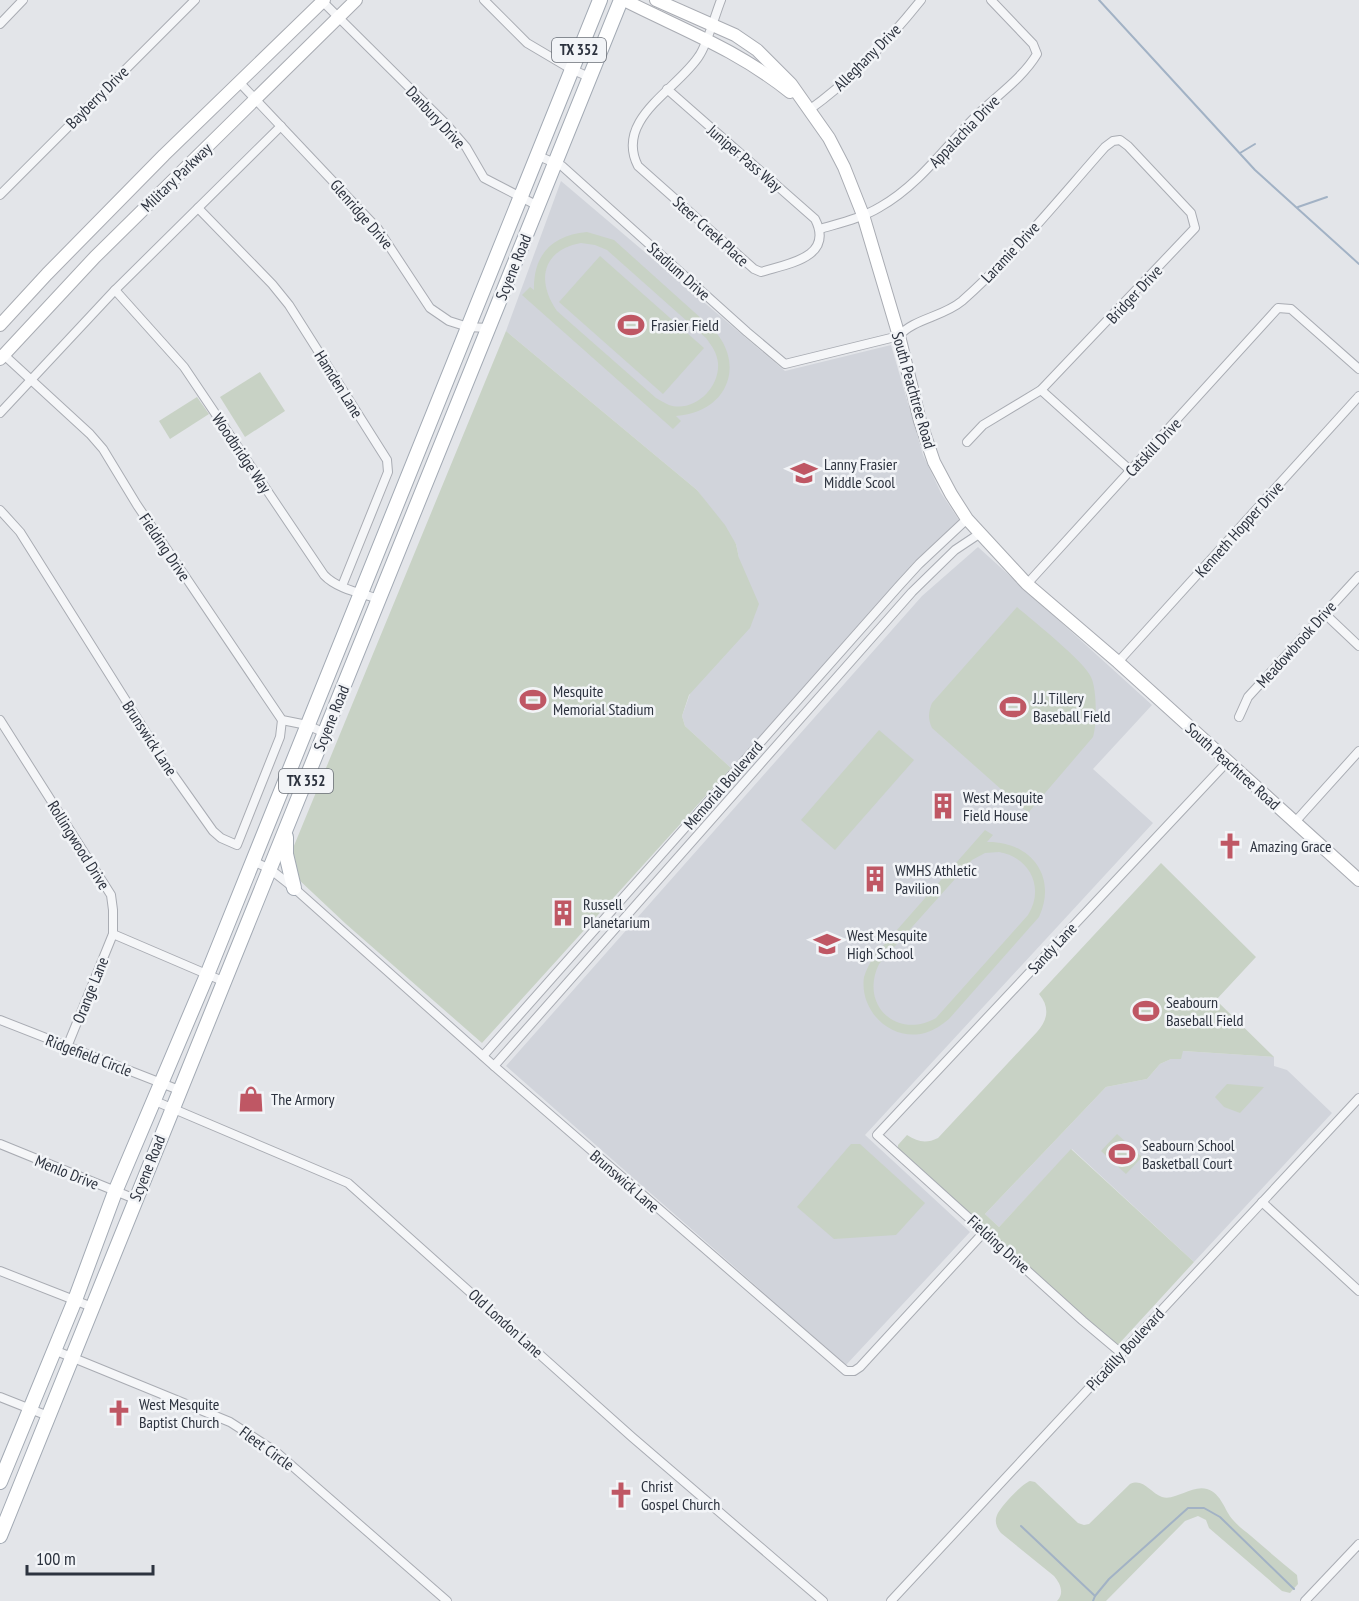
<svg xmlns="http://www.w3.org/2000/svg" width="1359" height="1601" font-family="'PT Sans Narrow',sans-serif">
  <style>
    .built { fill: #d1d4db }
    .green { fill: #c8d2c5; fill-rule: evenodd }
    .lines { fill: none; stroke-linecap: round; stroke-linejoin: round }
    .stream { stroke: #a2b2c5; stroke-width: 2 }
    .minor-casing { stroke: #a9acb3; stroke-width: 10 }
    .secondary-casing { stroke: #a9acb3; stroke-width: 14 }
    .primary-casing { stroke: #a3aab4; stroke-width: 16 }
    .minor { stroke: #f5f6f8; stroke-width: 8 }
    .secondary { stroke: #fff; stroke-width: 12 }
    .primary { stroke: #fff; stroke-width: 14 }
    .labels { text-anchor: middle; stroke-width: 5; stroke-linejoin: round; paint-order: stroke }
    .shield { fill: #f2f4f7; stroke: #686d76; stroke-width: 1.5 }
    .shield-label { font-size: 15px; font-weight: bold; fill: #2d333f }
    .street-label { font-size: 16px; fill: #2d333f; stroke: #f2f4f7 }
    .poi-label { font-size: 16px; fill: #2d333f; stroke: #f2f4f7; text-anchor: start }
  </style>
  <rect width="100%" height="100%" fill="#e3e5e9"/>
  <g class="built">
    <polygon points="561,181 785,371 891,345 923,455 941,493 961,523 948,533 731,768 685,726 682,716 739,558 736,544 697,490 506,331"/>
    <polygon points="978,547 1152,705 1093,769 1153,823 865,1135 970,1232 846,1365 506,1066 922,596"/>
    <polygon points="1183,1051 1274,1057 1274,1066 1287,1070 1332,1113 1194,1262 1072,1149 999,1227 985,1214 1106,1087 1147,1079 1160,1064 1171,1059"/>
  </g>
  <g class="green">
    <path d="M587,232l27,8 99,89c34,37 13,84 -37,87l5,5 -8,8 -151,-134 8,-8 4,3c-1,-35 18,-55 53,-58zM581,243l14,2 12,5 99,88c6,8 11,15 12,25 2,25 -24,50 -49,42 -5,-2 -9,-5 -13,-7l-99,-87c-21,-30 -15,-61 24,-68z"/>
    <polygon points="600,256 704,348 663,394 559,302"/>
    <polygon points="506,331 697,490 725,525 736,544 739,558 759,604 750,628 689,695 682,716 685,726 731,768 482,1043 346,924 297,878 291,853"/>
    <polygon points="260,372 285,411 245,437 220,397"/>
    <polygon points="197,397 209,414 170,439 159,421"/>
    <path d="M1017,607c16,14 67,54 74,70 6,12 6,47 2,60l-65,76 -96,-85c-4,-9 -4,-15 0,-25z"/>
    <polygon points="879,730 914,760 835,850 801,820"/>
    <path d="M985,830l8,5 -6,7c43,-1 71,34 52,75l-90,102c-7,6 -15,11 -24,14 -34,9 -66,-22 -61,-56 2,-7 6,-14 10,-21zM999,852c31,5 46,36 29,63l-92,103c-39,22 -77,-13 -57,-54l93,-104 13,-7z"/>
    <path d="M1161,863l95,94 -40,43 58,57 -91,-6 -2,8h-10l-11,5 -13,15 -41,8 -121,127 14,13 72,-78 123,113 -78,85 -218,-198v-4l9,-10c11,7 19,9 31,3l99,-106c11,-12 13,-25 2,-38z"/>
    <polygon points="1227,1084 1264,1087 1240,1113 1224,1107 1215,1097"/>
    <polygon points="1117,1134 1142,1157 1126,1174 1101,1151"/>
    <polygon points="851,1144 860,1144 925,1203 896,1235 834,1239 797,1207"/>
    <path d="M1030,1481l5,1 43,41 6,2 5,-1 41,-40c14,-6 20,9 32,13 14,4 29,-12 45,-8 15,5 17,21 26,31 5,6 12,11 18,16 15,13 30,26 46,39l1,9 -8,9 -8,-2 -73,-63 -3,-8 -8,-4 -13,5 -79,80h-49c8,-8 3,-18 -3,-25l-53,-43c-4,-5 -7,-11 -4,-18 4,-9 25,-31 33,-34z"/>
  </g>
  <g class="lines">
    <g class="stream">
      <polyline points="1099,0 1255,170 1359,264"/>
      <polyline points="1240,153 1255,144"/>
      <polyline points="1298,207 1327,197"/>
      <polyline points="1021,1526 1095,1596 1109,1579 1188,1508 1204,1508 1220,1517 1294,1589"/>
      <polyline points="1093,1601 1095,1596"/>
    </g>
    <g class="minor-casing">
      <g id="minor">
        <polyline points="321,0 447,125 466,147 484,178 538,206"/>
        <polyline points="484,0 527,43 571,69 589,77"/>
        <polyline points="0,24 23,0"/>
        <polyline points="240,83 378,229 430,308 449,321 468,327 488,328"/>
        <path d="M667,89l148,130c20,39 -29,45 -54,53l-7,-3 -116,-103c-24,-47 40,-77 61,-110 8,-11 16,-41 22,-56"/>
        <path d="M809,110c42,-30 80,-70 112,-110"/>
        <path d="M536,155l26,11 185,166 38,32 114,-28c14,-17 44,-19 63,-35 52,-46 97,-102 143,-154l8,-6 7,-1 8,6 63,67 4,15 -154,162 -58,35 -16,17"/>
        <polyline points="0,195 195,0"/>
        <polyline points="198,208 272,284 289,305 387,460 388,472 342,586"/>
        <path d="M820,229c20,-6 42,-11 60,-22 39,-22 65,-60 96,-91 20,-20 46,-37 61,-62l-4,-10 -42,-44"/>
        <path d="M115,290l69,77 140,208c13,14 37,18 55,24"/>
        <polyline points="4,355 90,434 103,449 137,505 282,720 307,725 325,733"/>
        <polyline points="1041,390 1131,471"/>
        <polyline points="0,413 115,290 281,126"/>
        <polyline points="0,510 20,532 167,766 213,831 221,838 237,845 280,737 282,720"/>
        <polyline points="1027,584 1278,308 1291,309 1359,369"/>
        <polyline points="1324,613 1359,646"/>
        <polyline points="1118,662 1359,396"/>
        <polyline points="1239,717 1248,697 1359,576"/>
        <polyline points="0,720 111,895 113,910 113,934 67,1047"/>
        <polyline points="1295,822 1359,751"/>
        <polyline points="253,861 270,869 294,888 494,1066 846,1371 854,1371 860,1367 985,1231"/>
        <polyline points="113,934 225,982"/>
        <polyline points="0,1020 179,1090"/>
        <polyline points="483,1056 898,587 919,564 967,519"/>
        <polyline points="494,1066 912,592 955,550 979,534"/>
        <polyline points="155,1101 348,1183 632,1437 823,1601"/>
        <polyline points="0,1144 135,1199"/>
        <polyline points="1262,1202 1359,1291"/>
        <polyline points="0,1271 92,1307"/>
        <polyline points="54,1350 230,1422 275,1451 447,1601"/>
        <polyline points="1121,1353 1083,1321 877,1135 1227,762"/>
        <polyline points="0,1397 48,1416"/>
        <polyline points="891,1601 1359,1098"/>
        <polyline points="1305,1601 1359,1544"/>
      </g>
    </g>
    <g class="secondary-casing">
      <g id="secondary">
        <path d="M624,0c59,30 112,49 166,92"/>
        <polyline points="656,0 735,35 757,50 791,84 829,138 844,167 863,215 899,336 920,421 934,462 951,494 967,519 1027,584 1118,662 1359,880"/>
        <polyline points="0,325 47,274 164,155 324,0"/>
        <polyline points="0,359 95,257 356,0"/>
      </g>
    </g>
    <g class="primary-casing">
      <g id="primary">
        <polyline points="286,837 286,854 294,888"/>
        <polyline points="0,1482 75,1300 115,1192 207,975 600,0"/>
        <polyline points="0,1536 621,0"/>
      </g>
    </g>
    <use href="#minor" class="minor"/>
    <use href="#secondary" class="secondary"/>
    <use href="#primary" class="primary"/>
  </g>
  <defs>
    <g id="stadium-bare" transform="scale(2.07)"><path d="M0-5a6.5 5 0 1 0 0 10a6.5 5 0 1 0 0-10ZM-3.5-1.8h7v3.6h-7Z" fill="#bf5764" stroke="#f2f4f7" stroke-width="2.5" paint-order="stroke"/></g>
    <g id="school-bare" transform="scale(2.07)"><path d="M0-5L7-2L0 1L-7-2ZM-4 1L0 2.5L4 1V4Q0 6-4 4Z" fill="#bf5764" stroke="#f2f4f7" stroke-width="2.5" paint-order="stroke"/></g>
    <g id="building-bare" transform="scale(2.07)"><path d="M-4-6H4V6H1V3H-1V6H-4ZM-2.5-4.3h1.7v1.8h-1.7ZM.8-4.3h1.7v1.8H.8ZM-2.5-1h1.7V.8h-1.7ZM.8-1h1.7V.8H.8Z" fill="#bf5764" stroke="#f2f4f7" stroke-width="2.5" paint-order="stroke"/></g>
    <g id="church-bare" transform="scale(2.07)"><path d="M-1.2-6h2.4v3.5h3.3v2.4h-3.3V6h-2.4V-.1h-3.3v-2.4h3.3Z" fill="#bf5764" stroke="#f2f4f7" stroke-width="2.5" paint-order="stroke"/></g>
    <g id="shop-bare" transform="scale(2.07)"><path d="M-5-2.5h2.3a2.7 3.5 0 0 1 5.4 0H5L5.5 6h-11ZM-1.5-2.5h3a1.5 2.3 0 0 0-3 0Z" fill="#bf5764" stroke="#f2f4f7" stroke-width="2.5" paint-order="stroke"/></g>
  </defs>
  <g fill-rule="evenodd">
    <use href="#stadium-bare" x="631" y="325"/>
    <use href="#school-bare" x="804" y="473"/>
    <use href="#stadium-bare" x="533" y="700"/>
    <use href="#stadium-bare" x="1013" y="707"/>
    <use href="#building-bare" x="943" y="806"/>
    <use href="#church-bare" x="1230" y="846"/>
    <use href="#building-bare" x="875" y="879"/>
    <use href="#building-bare" x="563" y="913"/>
    <use href="#school-bare" x="827" y="944"/>
    <use href="#stadium-bare" x="1146" y="1011"/>
    <use href="#shop-bare" x="251" y="1099"/>
    <use href="#stadium-bare" x="1122" y="1154"/>
    <use href="#church-bare" x="119" y="1413"/>
    <use href="#church-bare" x="621" y="1495"/>
  </g>
  <g class="labels">
    <g class="shield">
      <rect x="552" y="38" width="54" height="24" rx="4.5"/>
      <rect x="279" y="769" width="54" height="24" rx="4.5"/>
    </g>
    <g class="shield-label">
      <text x="579" y="55">TX 352</text>
      <text x="306" y="786">TX 352</text>
    </g>
    <g class="street-label">
      <text transform="translate(867 57) rotate(-45)" y="6">Alleghany Drive</text>
      <text transform="translate(97 97) rotate(-45)" y="6">Bayberry Drive</text>
      <text transform="translate(436 117) rotate(47)" y="6">Danbury Drive</text>
      <text transform="translate(964 131) rotate(-46)" y="6">Appalachia Drive</text>
      <text transform="translate(745 158) rotate(41)" y="6">Juniper Pass Way</text>
      <text transform="translate(176 177) rotate(-44)" y="6">Military Parkway</text>
      <text transform="translate(362 214) rotate(49)" y="6">Glenridge Drive</text>
      <text transform="translate(711 231) rotate(42)" y="6">Steer Creek Place</text>
      <text transform="translate(1010 252) rotate(-47)" y="6">Laramie Drive</text>
      <text transform="translate(513 267) rotate(-68)" y="6">Scyene Road</text>
      <text transform="translate(679 271) rotate(42)" y="6">Stadium Drive</text>
      <text transform="translate(1134 294) rotate(-47)" y="6">Bridger Drive</text>
      <text transform="translate(339 384) rotate(58)" y="6">Hamden Lane</text>
      <text transform="translate(914 390) rotate(74)" y="6">South Peachtree Road</text>
      <text transform="translate(1153 447) rotate(-47)" y="6">Catskill Drive</text>
      <text transform="translate(242 453) rotate(56)" y="6">Woodbridge Way</text>
      <text transform="translate(1239 529) rotate(-48)" y="6">Kenneth Hopper Drive</text>
      <text transform="translate(165 547) rotate(56)" y="6">Fielding Drive</text>
      <text transform="translate(1296 644) rotate(-48)" y="6">Meadowbrook Drive</text>
      <text transform="translate(331 718) rotate(-68)" y="6">Scyene Road</text>
      <text transform="translate(150 738) rotate(57)" y="6">Brunswick Lane</text>
      <text transform="translate(1233 766) rotate(42)" y="6">South Peachtree Road</text>
      <text transform="translate(723 785) rotate(-49)" y="6">Memorial Boulevard</text>
      <text transform="translate(79 845) rotate(58)" y="6">Rollingwood Drive</text>
      <text transform="translate(1052 948) rotate(-47)" y="6">Sandy Lane</text>
      <text transform="translate(90 990) rotate(-68)" y="6">Orange Lane</text>
      <text transform="translate(89 1055) rotate(21)" y="6">Ridgefield Circle</text>
      <text transform="translate(147 1168) rotate(-68)" y="6">Scyene Road</text>
      <text transform="translate(67 1172) rotate(22)" y="6">Menlo Drive</text>
      <text transform="translate(625 1181) rotate(41)" y="6">Brunswick Lane</text>
      <text transform="translate(999 1244) rotate(42)" y="6">Fielding Drive</text>
      <text transform="translate(506 1323) rotate(42)" y="6">Old London Lane</text>
      <text transform="translate(1125 1349) rotate(-47)" y="6">Picadilly Boulevard</text>
      <text transform="translate(267 1448) rotate(36)" y="6">Fleet Circle</text>
    </g>
    <g class="poi-label">
      <text x="651" y="331">Frasier Field</text>
      <text x="824" y="470">Lanny Frasier<tspan x="824" dy="18">Middle Scool</tspan></text>
      <text x="553" y="697">Mesquite<tspan x="553" dy="18">Memorial Stadium</tspan></text>
      <text x="1033" y="704">J.J. Tillery<tspan x="1033" dy="18">Baseball Field</tspan></text>
      <text x="963" y="803">West Mesquite<tspan x="963" dy="18">Field House</tspan></text>
      <text x="1250" y="852">Amazing Grace</text>
      <text x="895" y="876">WMHS Athletic<tspan x="895" dy="18">Pavilion</tspan></text>
      <text x="583" y="910">Russell<tspan x="583" dy="18">Planetarium</tspan></text>
      <text x="847" y="941">West Mesquite<tspan x="847" dy="18">High School</tspan></text>
      <text x="1166" y="1008">Seabourn<tspan x="1166" dy="18">Baseball Field</tspan></text>
      <text x="271" y="1105">The Armory</text>
      <text x="1142" y="1151">Seabourn School<tspan x="1142" dy="18">Basketball Court</tspan></text>
      <text x="139" y="1410">West Mesquite<tspan x="139" dy="18">Baptist Church</tspan></text>
      <text x="641" y="1492">Christ<tspan x="641" dy="18">Gospel Church</tspan></text>
    </g>
  </g>
  <path d="M27 1565v9h126v-9" fill="none" stroke="#2d333f" stroke-width="3"/>
  <text x="36" y="1565" font-size="18" fill="#2d333f" stroke="#f2f4f7" stroke-width="4.5" paint-order="stroke">100 m</text>
</svg>
